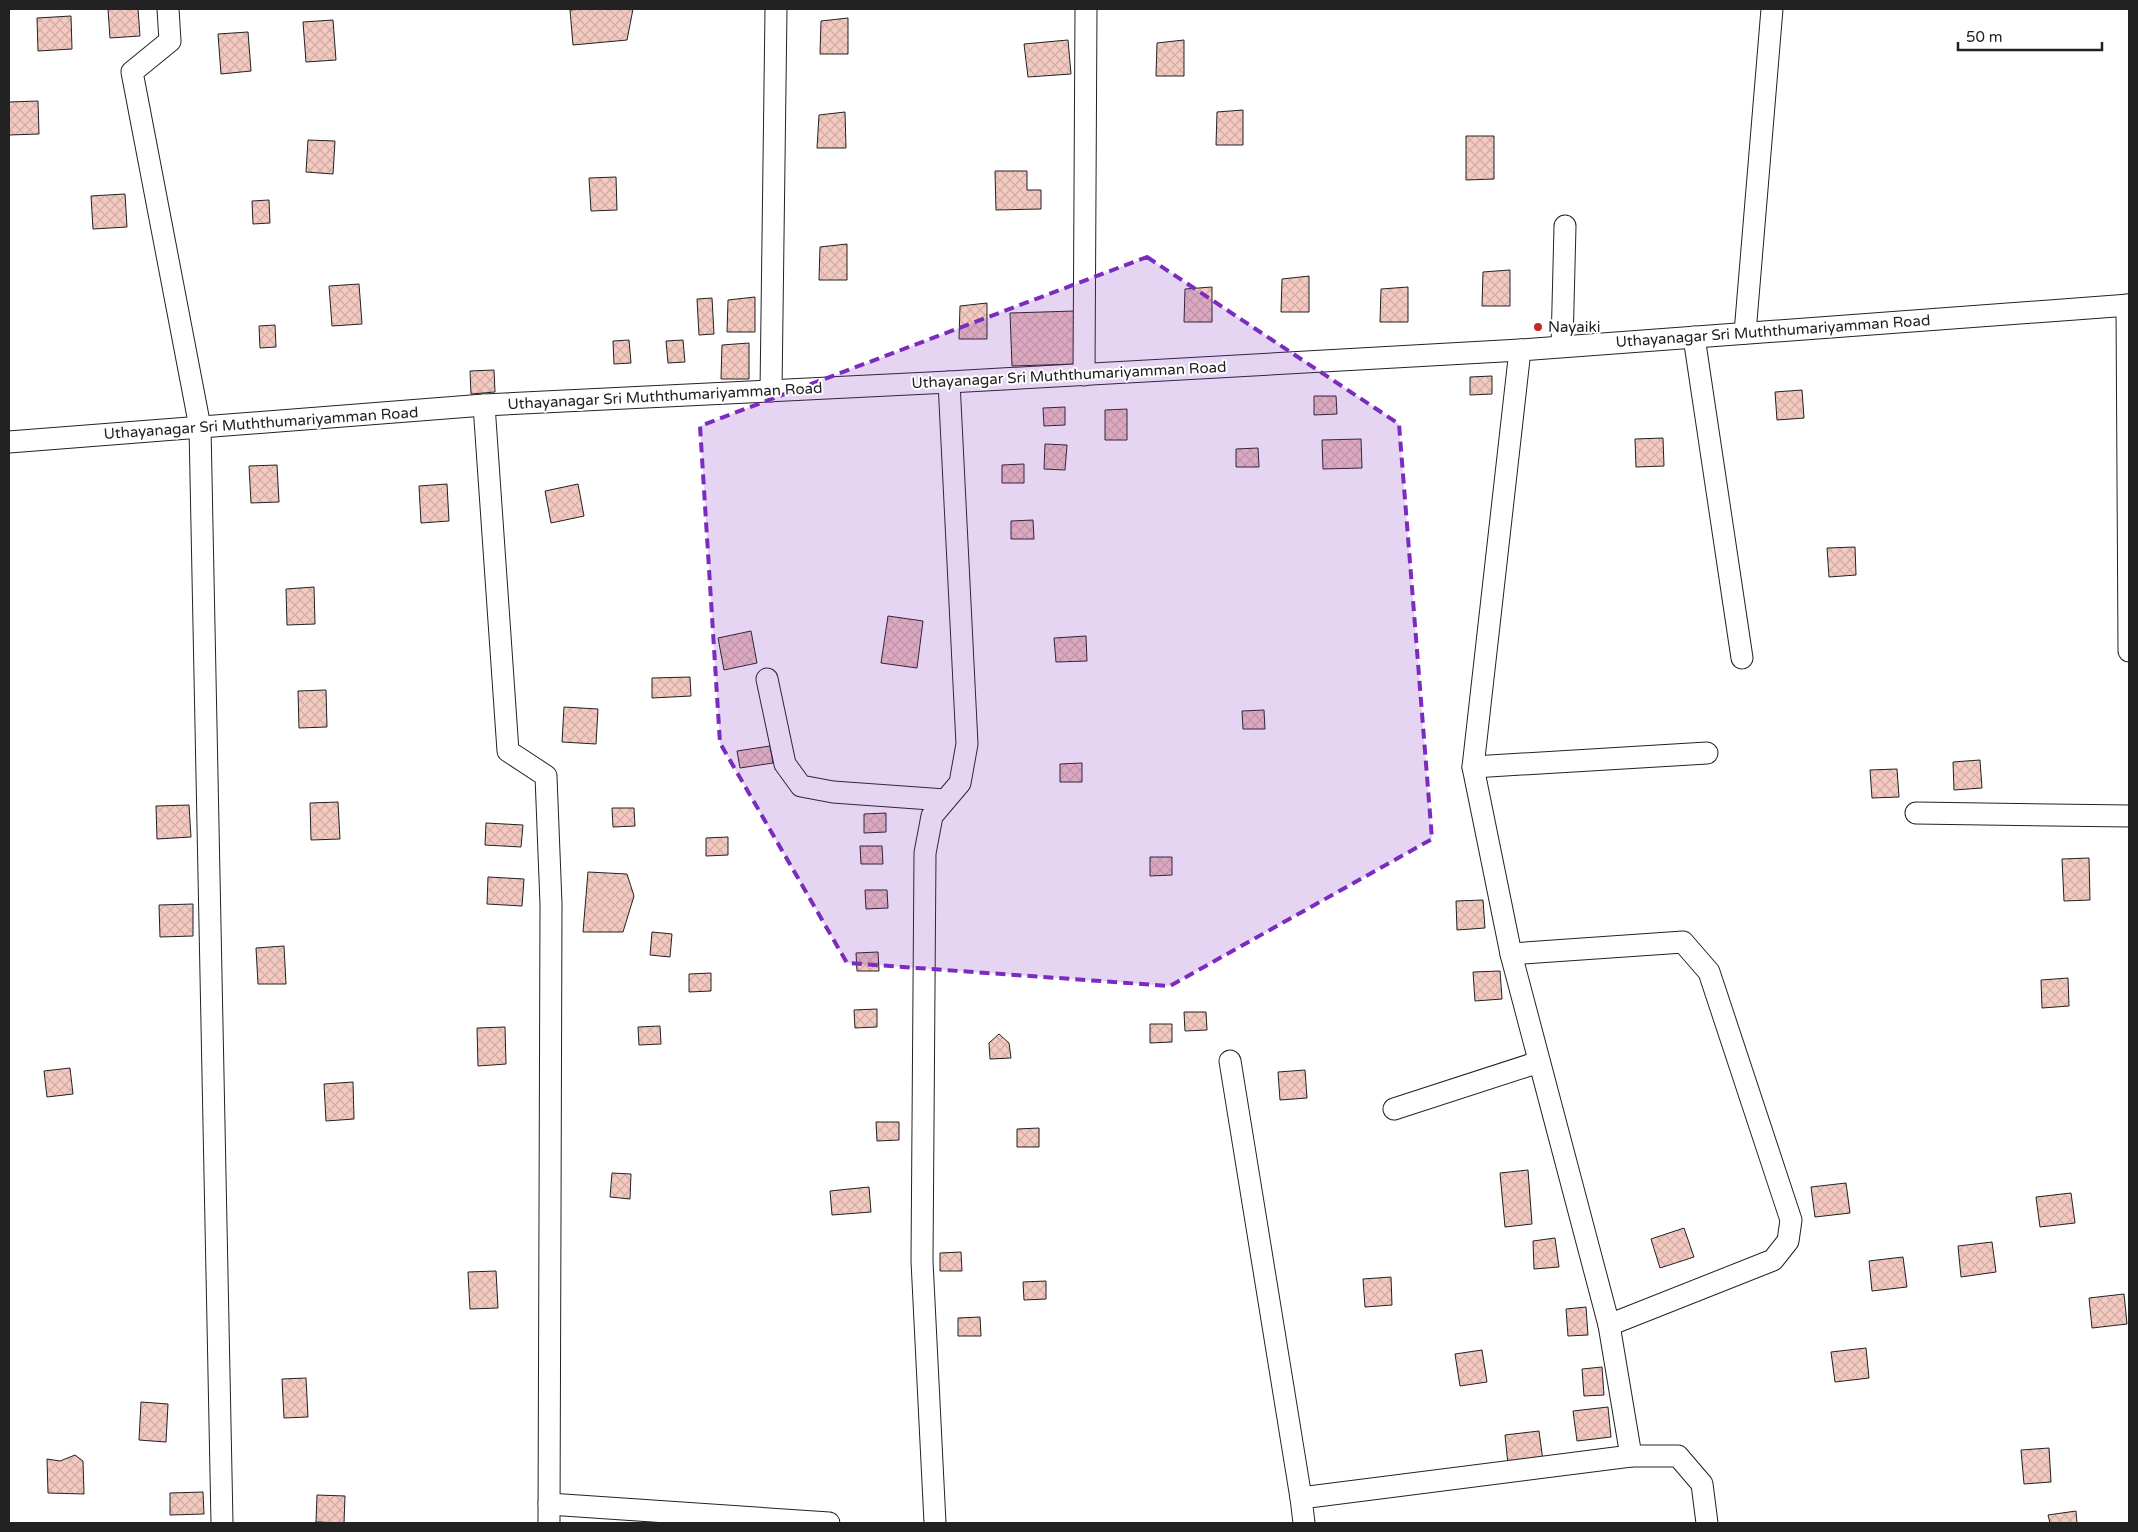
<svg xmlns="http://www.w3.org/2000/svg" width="2138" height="1532" font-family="'Varela Round',sans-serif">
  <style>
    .building { fill: url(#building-cross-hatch); stroke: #222 }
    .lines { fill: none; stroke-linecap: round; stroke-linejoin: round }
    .minor-casing { stroke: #222; stroke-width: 23 }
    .minor { stroke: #fff; stroke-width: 21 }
    .marked { fill: #7b2cbf; fill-opacity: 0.2; stroke: #7b2cbf; stroke-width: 4; stroke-dasharray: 10 6; stroke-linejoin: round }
    .poi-dot { fill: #c62828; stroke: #fff; stroke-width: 2 }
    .labels { text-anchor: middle; stroke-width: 4; stroke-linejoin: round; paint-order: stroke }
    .poi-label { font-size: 15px; fill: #222; stroke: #fff; text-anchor: start }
    .street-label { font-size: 15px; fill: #222; stroke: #fff }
  </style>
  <defs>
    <pattern id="building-cross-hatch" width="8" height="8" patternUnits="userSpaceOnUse" patternTransform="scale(1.25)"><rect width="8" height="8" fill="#f3c9c0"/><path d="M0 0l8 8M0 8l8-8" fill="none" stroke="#d0aca5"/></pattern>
  </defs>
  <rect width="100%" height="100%" fill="#fff"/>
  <g class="building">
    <polygon points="108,9 138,9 140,36 110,38"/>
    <polygon points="584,9 633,9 627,40 573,45 570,10"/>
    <polygon points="71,16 72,49 38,51 37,18"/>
    <polygon points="848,18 848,54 820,54 821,21"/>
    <polygon points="333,20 336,60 306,62 303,22"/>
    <polygon points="248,32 251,71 221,74 218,34"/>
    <polygon points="1068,40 1071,74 1028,77 1024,44"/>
    <polygon points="1184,40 1184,76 1156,76 1157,43"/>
    <polygon points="38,101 39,134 9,135 9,102"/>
    <polygon points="1243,110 1243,145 1216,145 1217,112"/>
    <polygon points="845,112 846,148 817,148 819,115"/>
    <polygon points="1466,136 1494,136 1494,179 1466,180"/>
    <polygon points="308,140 335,141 333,174 306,172"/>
    <polygon points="995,171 1027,171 1027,190 1041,190 1041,209 996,210"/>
    <polygon points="616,177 617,210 591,211 589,178"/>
    <polygon points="125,194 127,227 93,229 91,196"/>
    <polygon points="269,200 270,223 253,224 252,201"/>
    <polygon points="847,244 847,280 819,280 820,247"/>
    <polygon points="1510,270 1510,306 1482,306 1483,272"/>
    <polygon points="1309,276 1309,312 1281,312 1282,279"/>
    <polygon points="359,284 362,324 332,326 329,286"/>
    <polygon points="1212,287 1212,322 1184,322 1185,289"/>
    <polygon points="1408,287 1408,322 1380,322 1381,289"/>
    <polygon points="755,297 755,332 727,332 728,300"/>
    <polygon points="712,298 714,334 699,335 697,299"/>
    <polygon points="987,303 987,339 959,339 960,306"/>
    <polygon points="1075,311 1076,364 1012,366 1010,313"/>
    <polygon points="275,325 276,347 260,348 259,326"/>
    <polygon points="629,340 631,363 614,364 613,341"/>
    <polygon points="683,340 685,362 668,363 666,341"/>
    <polygon points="749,343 749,379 721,379 722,345"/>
    <polygon points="494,370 495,392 471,394 470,371"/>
    <polygon points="1492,376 1492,394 1470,395 1470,377"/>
    <polygon points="1802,390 1804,418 1777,420 1775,392"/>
    <polygon points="1314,396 1336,396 1337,414 1314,415"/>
    <polygon points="1065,407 1065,425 1044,426 1043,408"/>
    <polygon points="1127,409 1127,440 1105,440 1105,410"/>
    <polygon points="1663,438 1664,466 1636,467 1635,439"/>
    <polygon points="1361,439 1362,468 1323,469 1322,440"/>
    <polygon points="1045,444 1067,445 1065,470 1044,469"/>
    <polygon points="1258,448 1259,467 1236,467 1236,449"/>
    <polygon points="1024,464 1024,483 1002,483 1002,465"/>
    <polygon points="277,465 279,502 251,503 249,466"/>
    <polygon points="447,484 449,521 421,523 419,486"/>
    <polygon points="578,484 584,516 551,523 545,491"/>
    <polygon points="1033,520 1034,539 1011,539 1011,521"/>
    <polygon points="1855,547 1856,575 1829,577 1827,548"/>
    <polygon points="314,587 315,624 287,625 286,589"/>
    <polygon points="888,616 923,621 917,668 881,663"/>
    <polygon points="751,631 757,663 724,670 718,638"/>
    <polygon points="1086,636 1087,661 1056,662 1054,638"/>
    <polygon points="690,677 691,696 652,698 652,678"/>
    <polygon points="326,690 327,727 299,728 298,691"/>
    <polygon points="564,707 598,709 596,744 562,742"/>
    <polygon points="1264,710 1265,729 1243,729 1242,711"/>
    <polygon points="770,746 773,763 740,768 737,751"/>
    <polygon points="1980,760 1982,788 1954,790 1953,762"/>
    <polygon points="1082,763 1082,782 1060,782 1060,764"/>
    <polygon points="1897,769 1899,797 1872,798 1870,770"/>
    <polygon points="338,802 340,839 311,840 310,803"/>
    <polygon points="189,805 191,837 157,839 156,806"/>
    <polygon points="612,808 634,808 635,826 613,827"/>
    <polygon points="886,813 886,832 864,833 864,814"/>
    <polygon points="486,823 523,825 521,847 485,845"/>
    <polygon points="728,837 728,855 706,856 706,838"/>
    <polygon points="860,846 882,846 883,864 861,864"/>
    <polygon points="1150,857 1172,857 1172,875 1150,876"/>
    <polygon points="2089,858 2090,900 2064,901 2062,859"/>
    <polygon points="588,872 627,874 634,896 623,932 583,932"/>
    <polygon points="488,877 524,879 522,906 487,904"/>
    <polygon points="865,890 887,890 888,908 866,909"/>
    <polygon points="1483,900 1485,928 1457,930 1456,901"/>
    <polygon points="193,904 193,936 160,937 159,905"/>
    <polygon points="652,932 672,934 670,957 650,955"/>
    <polygon points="284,946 286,984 258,984 256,948"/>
    <polygon points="878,952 879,971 857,971 856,953"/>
    <polygon points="1500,971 1502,999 1475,1001 1473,972"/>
    <polygon points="711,973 711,991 689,992 689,974"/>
    <polygon points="2068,978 2069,1006 2042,1008 2041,980"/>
    <polygon points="877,1009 877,1027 855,1028 854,1010"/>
    <polygon points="1184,1012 1206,1012 1207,1030 1185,1031"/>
    <polygon points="1150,1024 1172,1024 1172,1042 1150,1043"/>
    <polygon points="660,1026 661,1044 639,1045 638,1027"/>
    <polygon points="505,1027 506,1064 478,1066 477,1028"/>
    <polygon points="999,1034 1009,1043 1011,1058 990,1059 989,1043"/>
    <polygon points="70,1068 73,1094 47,1097 44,1071"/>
    <polygon points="1305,1070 1307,1098 1280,1100 1278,1072"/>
    <polygon points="353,1082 354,1119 326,1121 324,1084"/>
    <polygon points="876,1122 899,1122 899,1140 877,1141"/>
    <polygon points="1039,1128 1039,1147 1017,1147 1017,1129"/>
    <polygon points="1528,1170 1532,1224 1505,1227 1500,1173"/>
    <polygon points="612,1173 631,1174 630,1199 610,1197"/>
    <polygon points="1846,1183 1850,1213 1815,1217 1811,1187"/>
    <polygon points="869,1187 871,1212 832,1215 830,1191"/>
    <polygon points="2071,1193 2075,1223 2040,1227 2036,1197"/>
    <polygon points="1684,1228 1694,1257 1660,1268 1651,1239"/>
    <polygon points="1555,1238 1559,1267 1534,1269 1533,1241"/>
    <polygon points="1992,1242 1996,1272 1961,1277 1958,1246"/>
    <polygon points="961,1252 962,1271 940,1271 940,1253"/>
    <polygon points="1903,1257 1907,1287 1872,1291 1869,1261"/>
    <polygon points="496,1271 498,1308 470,1309 468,1272"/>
    <polygon points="1391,1277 1392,1305 1365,1307 1363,1279"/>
    <polygon points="1046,1281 1046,1299 1024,1300 1023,1282"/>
    <polygon points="2124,1294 2127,1324 2092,1328 2089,1298"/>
    <polygon points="1586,1307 1588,1335 1568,1336 1566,1309"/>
    <polygon points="980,1317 981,1336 958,1336 958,1318"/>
    <polygon points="1866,1348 1869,1378 1835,1382 1831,1352"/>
    <polygon points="1482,1350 1487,1382 1460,1386 1455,1354"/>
    <polygon points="1602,1367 1604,1395 1584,1396 1582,1369"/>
    <polygon points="306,1378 308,1417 284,1418 282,1379"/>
    <polygon points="141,1402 168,1404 166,1442 139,1440"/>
    <polygon points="1608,1407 1611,1437 1577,1441 1573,1411"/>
    <polygon points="1539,1431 1543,1461 1508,1465 1505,1435"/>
    <polygon points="2049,1448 2051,1482 2024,1484 2021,1450"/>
    <polygon points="75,1455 83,1461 84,1494 48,1493 47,1459 60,1461"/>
    <polygon points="203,1492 204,1514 170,1515 170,1493"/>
    <polygon points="317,1495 345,1496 344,1523 316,1522"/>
    <polygon points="2076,1511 2077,1523 2050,1523 2048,1515"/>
  </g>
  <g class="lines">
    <g class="minor-casing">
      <g id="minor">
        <polyline points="168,9 170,41 132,72 200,427 222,1523"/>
        <polyline points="2127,305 2129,651"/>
        <polyline points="1745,333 1772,9"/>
        <polyline points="1694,337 1742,658"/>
        <polyline points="1562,346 1565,226"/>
        <polyline points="1520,350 1473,767 1511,954 1609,1325 1631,1456 1678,1456 1702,1484 1707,1523"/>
        <polyline points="1084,375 1086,9"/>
        <polyline points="771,391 776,9"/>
        <polyline points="484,405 508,751 546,776 551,904 549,1523"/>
        <polyline points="9,442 484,405 949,382 1520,350 2129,305"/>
        <polyline points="767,679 785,764 801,786 833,792 945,800"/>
        <polyline points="1473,767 1707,753"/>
        <polyline points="1916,813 2129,816"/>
        <polyline points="1511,954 1683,942 1709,972 1791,1220 1788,1241 1773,1260 1609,1325"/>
        <polyline points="1230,1061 1301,1498"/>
        <polyline points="1394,1109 1539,1062"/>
        <polyline points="549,1504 829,1523"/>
        <polyline points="935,1523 922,1261 925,853 932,816 960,783 967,744 949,382"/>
        <polyline points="1304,1523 1301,1498 1631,1456"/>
      </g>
    </g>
    <use href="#minor" class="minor"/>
  </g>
  <path class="marked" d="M1147,257l252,167 33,415 -262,147 -323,-23 -127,-220 -20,-317z"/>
  <circle class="poi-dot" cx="1538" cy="327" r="5"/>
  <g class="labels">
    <g class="poi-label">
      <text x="1548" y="332">Nayaiki</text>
    </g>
    <g class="street-label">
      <text transform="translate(1773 331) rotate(-4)" y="5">Uthayanagar Sri Muththumariyamman Road</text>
      <text transform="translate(1069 375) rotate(-3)" y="5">Uthayanagar Sri Muththumariyamman Road</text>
      <text transform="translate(665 396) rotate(-3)" y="5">Uthayanagar Sri Muththumariyamman Road</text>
      <text transform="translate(261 423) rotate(-4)" y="5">Uthayanagar Sri Muththumariyamman Road</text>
    </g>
  </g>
  <rect width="2138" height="1532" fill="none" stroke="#222222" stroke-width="20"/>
  <path d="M1958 42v8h144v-8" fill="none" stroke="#222222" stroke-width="2.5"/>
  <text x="1966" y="42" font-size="15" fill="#222222" stroke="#ffffff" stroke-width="4" paint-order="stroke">50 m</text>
</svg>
